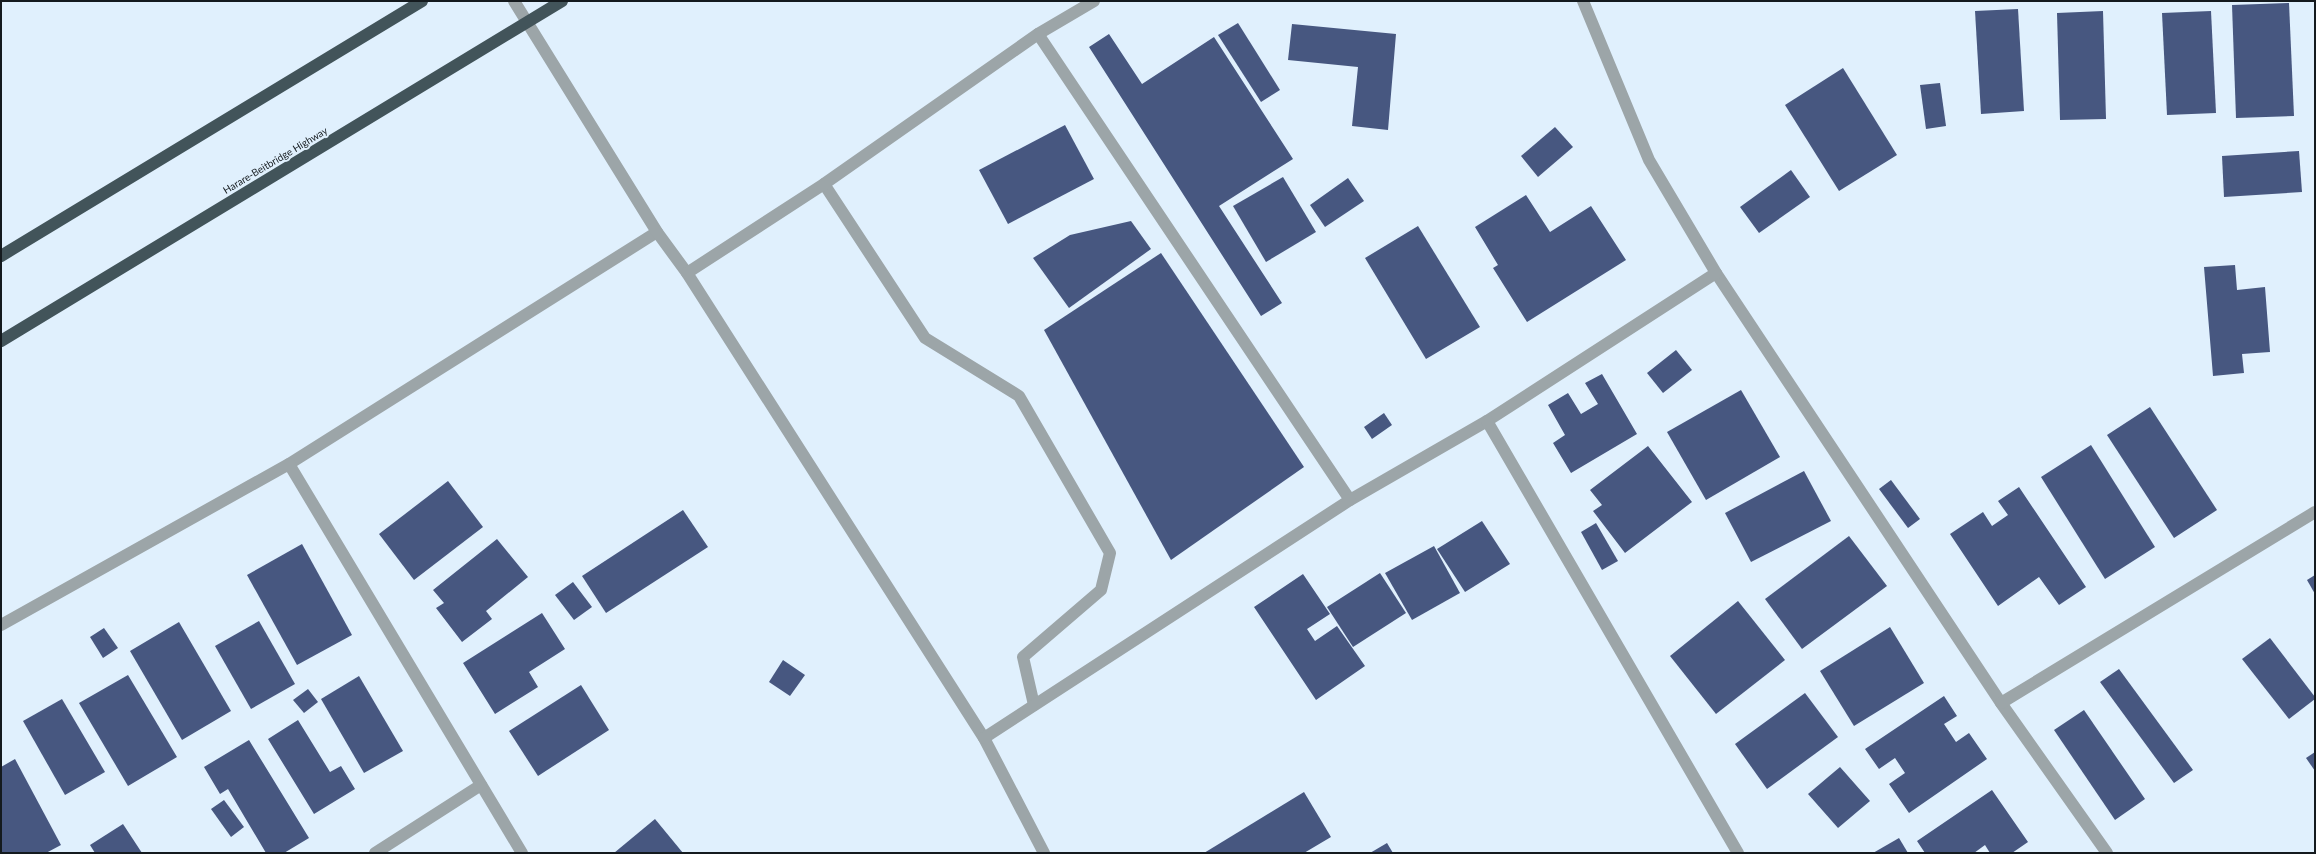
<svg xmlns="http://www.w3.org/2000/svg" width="2316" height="854" font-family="Lato,sans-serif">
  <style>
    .building { fill: #475780 }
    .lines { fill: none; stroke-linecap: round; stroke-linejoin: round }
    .lane { stroke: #9ca5a8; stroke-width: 12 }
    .street { stroke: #9ca5a8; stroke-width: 12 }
    .highway { stroke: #42545a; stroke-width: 12 }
    .labels { text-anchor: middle; stroke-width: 4; stroke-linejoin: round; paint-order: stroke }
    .street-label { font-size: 10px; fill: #141a1e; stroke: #e0f0fd }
  </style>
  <rect width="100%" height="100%" fill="#e0f0fd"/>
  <g class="building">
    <polygon points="2289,3 2294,116 2236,118 2232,5"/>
    <polygon points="2018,9 2024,111 1981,114 1975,11"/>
    <polygon points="2103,11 2106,119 2060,120 2057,13"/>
    <polygon points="2211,11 2216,113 2167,115 2162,13"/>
    <polygon points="1238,23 1280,90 1261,102 1218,35"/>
    <polygon points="1292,24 1396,34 1388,130 1352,126 1358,67 1288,60"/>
    <polygon points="1109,34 1142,84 1214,37 1293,159 1219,206 1282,303 1261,316 1089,47"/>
    <polygon points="1843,68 1897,155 1839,191 1785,105"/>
    <polygon points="1940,83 1946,126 1926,129 1920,85"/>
    <polygon points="1065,125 1094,179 1008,224 979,170"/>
    <polygon points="1555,127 1573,147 1538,177 1521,156"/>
    <polygon points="2299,151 2302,192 2224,197 2222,156"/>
    <polygon points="1791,170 1810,197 1759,233 1740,207"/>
    <polygon points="1283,177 1316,232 1266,262 1233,206"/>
    <polygon points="1348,178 1364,201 1325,227 1310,205"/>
    <polygon points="1526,195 1550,232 1591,206 1626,260 1527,322 1493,268 1498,265 1475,227"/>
    <polygon points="1131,221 1151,249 1069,308 1033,258 1070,235"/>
    <polygon points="1418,226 1480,327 1426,359 1365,258"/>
    <polygon points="1161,253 1304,467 1171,560 1044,330"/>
    <polygon points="2235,265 2237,290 2265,287 2270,352 2242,354 2244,373 2213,376 2204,267"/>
    <polygon points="1676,350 1692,370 1663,393 1647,373"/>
    <polygon points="1602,374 1637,434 1571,473 1553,443 1565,435 1548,405 1568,393 1581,414 1598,404 1585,383"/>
    <polygon points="1741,390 1780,457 1706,500 1667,432"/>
    <polygon points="2150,407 2217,510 2174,538 2107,435"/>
    <polygon points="1384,413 1392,425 1372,439 1364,427"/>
    <polygon points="2091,445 2155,547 2105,579 2041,477"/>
    <polygon points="1648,446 1692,502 1625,553 1593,511 1602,505 1590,490"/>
    <polygon points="1804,471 1831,521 1751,562 1725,513"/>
    <polygon points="1891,480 1920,519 1908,528 1879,489"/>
    <polygon points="448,481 483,527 414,580 379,534"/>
    <polygon points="2019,487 2086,587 2059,605 2039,577 1998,606 1950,534 1983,512 1992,526 2008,515 1998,501"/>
    <polygon points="683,510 708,547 606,613 582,576"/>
    <polygon points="1482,521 1510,564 1465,592 1437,549"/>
    <polygon points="1596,523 1618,561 1602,570 1581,532"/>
    <polygon points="1849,536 1887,586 1802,649 1765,599"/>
    <polygon points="497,539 528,577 486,611 492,619 462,642 436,608 444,603 433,590"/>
    <polygon points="302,544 352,635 297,665 247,575"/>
    <polygon points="1434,546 1460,593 1412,620 1385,573"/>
    <polygon points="1380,573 1406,613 1353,647 1327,607"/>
    <polygon points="1303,574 1330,614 1307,629 1315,641 1337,626 1365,666 1316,700 1254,607"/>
    <polygon points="2315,575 2315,594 2307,580"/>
    <polygon points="573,582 592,607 574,620 555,595"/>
    <polygon points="1738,601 1785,660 1716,714 1670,656"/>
    <polygon points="542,613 565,649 529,672 538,687 495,714 463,663"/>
    <polygon points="259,621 295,684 251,709 215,646"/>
    <polygon points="179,622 231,711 182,740 130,651"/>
    <polygon points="1890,627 1924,683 1854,726 1820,671"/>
    <polygon points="104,628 118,648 103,658 90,637"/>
    <polygon points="2270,638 2315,697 2315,699 2289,719 2242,659"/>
    <polygon points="783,660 805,675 790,696 769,682"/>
    <polygon points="2119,669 2193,770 2174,783 2100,682"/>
    <polygon points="128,675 177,757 128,786 79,703"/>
    <polygon points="359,676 403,751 364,773 321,699"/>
    <polygon points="581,685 609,730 538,776 509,731"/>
    <polygon points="308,689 318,702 304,713 293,700"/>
    <polygon points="1805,693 1838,737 1767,789 1735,744"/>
    <polygon points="1944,696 1957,716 1944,724 1956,742 1969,733 1987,759 1909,813 1889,784 1905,773 1895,758 1879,769 1865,749"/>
    <polygon points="62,699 105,772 65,795 23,721"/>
    <polygon points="2084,710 2145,799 2115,820 2054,730"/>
    <polygon points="298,720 330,772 341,766 355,789 314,814 268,739"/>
    <polygon points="249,740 309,838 284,853 266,853 228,789 220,794 204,767"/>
    <polygon points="2315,752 2315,771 2306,758"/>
    <polygon points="15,759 61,845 46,853 1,853 1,767"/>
    <polygon points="1840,767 1870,801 1838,828 1808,794"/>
    <polygon points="1992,790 2028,842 2012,853 1990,853 1985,845 1974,853 1925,853 1917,841"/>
    <polygon points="1304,792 1331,837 1304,853 1204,853"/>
    <polygon points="224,800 244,827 231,837 211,809"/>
    <polygon points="655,819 683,853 614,853"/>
    <polygon points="123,824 142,853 95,853 90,845"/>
    <polygon points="1899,838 1908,853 1873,853"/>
    <polygon points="1387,843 1393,853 1370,853"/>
  </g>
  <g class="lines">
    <g class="lane">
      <polyline points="824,184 925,338 1019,396 1110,553 1101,590 1023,657 1034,705"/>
      <polyline points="289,464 657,232"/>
    </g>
    <g class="street">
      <polyline points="514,1 657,232 687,273 984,738 1044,853"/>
      <polyline points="1583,1 1649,160 1716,273 2001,703 2107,853"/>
      <polyline points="1038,34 1350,500 1487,421 1716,273"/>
      <polyline points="687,273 824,184 1038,34 1094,1"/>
      <polyline points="1487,421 1738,853"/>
      <polyline points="1,625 289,464 522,853"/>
      <polyline points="2001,703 2315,512"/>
      <polyline points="984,738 1350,500"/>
      <polyline points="375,853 481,785"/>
    </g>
    <g class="highway">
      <polyline points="1,256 422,1"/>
      <polyline points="1,341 562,1"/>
    </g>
  </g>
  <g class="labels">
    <g class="street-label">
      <text transform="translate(275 160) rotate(-31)" y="4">Harare-Beitbridge Highway</text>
    </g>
  </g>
  <rect width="2316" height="854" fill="none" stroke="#141a1e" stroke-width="4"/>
</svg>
